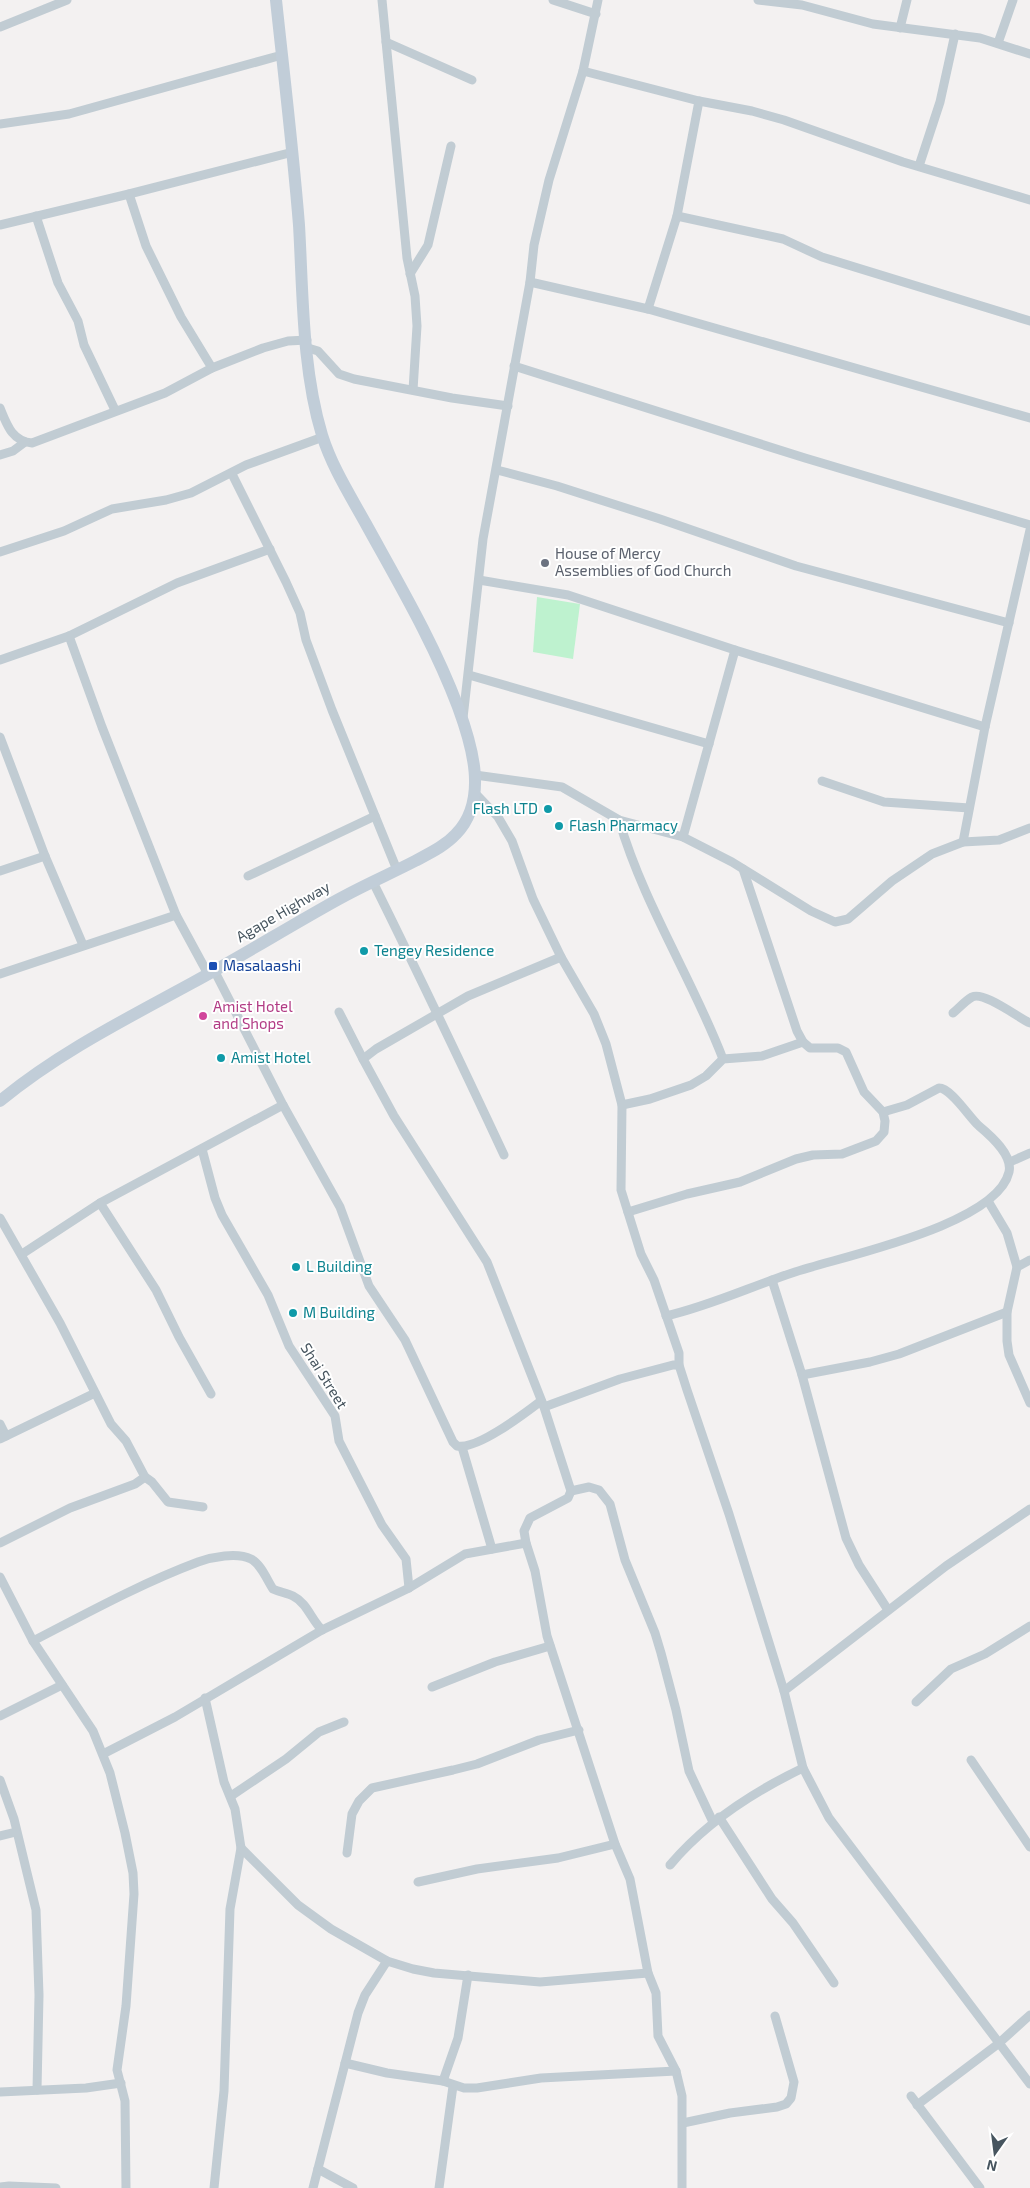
<svg xmlns="http://www.w3.org/2000/svg" width="1030" height="2188" font-family="'Exo 2',sans-serif">
  <style>
    .green { fill: #bef2cf }
    .lines { fill: none; stroke-linecap: round; stroke-linejoin: round }
    .street { stroke: #c1ccd3; stroke-width: 9 }
    .secondary { stroke: #c1cdd8; stroke-width: 12 }
    .worship-dot { fill: #6b7280; stroke: #fff; stroke-width: 2 }
    .culture-dot { fill: #0f9aa8; stroke: #fff; stroke-width: 2 }
    .transit-dot { fill: #1a4fb4; stroke: #fff; stroke-width: 2 }
    .hotel-dot { fill: #d1479c; stroke: #fff; stroke-width: 2 }
    .labels { text-anchor: middle; stroke-width: 4; stroke-linejoin: round; paint-order: stroke }
    .worship-label { font-size: 15px; fill: #5b616d; stroke: #fff; text-anchor: start }
    .culture-label { font-size: 15px; fill: #0d838f; stroke: #fff; text-anchor: start }
    .street-label { font-size: 15px; fill: #47555f; stroke: #fff }
    .transit-label { font-size: 15px; fill: #164399; stroke: #fff; text-anchor: start }
    .hotel-label { font-size: 15px; fill: #b23c85; stroke: #fff; text-anchor: start }
  </style>
  <rect width="100%" height="100%" fill="#f3f1f1"/>
  <polygon class="green" points="537,597 580,604 573,659 533,652"/>
  <g class="lines">
    <g class="street">
      <polyline points="382,0 407,258 415,296 417,326 413,390"/>
      <polyline points="553,0 596,14"/>
      <polyline points="758,0 802,5 873,24 980,38 1030,54"/>
      <polyline points="0,27 67,0"/>
      <polyline points="900,28 907,0"/>
      <polyline points="386,42 472,80"/>
      <polyline points="998,43 1013,0"/>
      <polyline points="583,71 699,101 752,111 784,120 903,162 1030,200"/>
      <polyline points="0,124 69,114 282,55"/>
      <polyline points="919,166 940,102 955,34"/>
      <polyline points="129,194 146,246 181,317 212,368"/>
      <polyline points="36,216 58,283 78,321 84,345 115,410"/>
      <polyline points="677,216 783,239 822,257 1030,321"/>
      <polyline points="0,225 129,194 293,152"/>
      <polyline points="410,274 428,245 451,146"/>
      <polyline points="530,282 648,309 1030,418"/>
      <polyline points="648,309 677,216 699,101"/>
      <polyline points="308,348 318,351 339,374 354,379 452,398 508,406"/>
      <polyline points="514,366 805,458 1030,525"/>
      <path d="M0,408c7,17 12,33 32,35l133,-50 47,-25 51,-20 25,-7 19,-1"/>
      <polyline points="0,455 13,451 25,442"/>
      <polyline points="497,470 557,486 660,519 796,566 1009,623"/>
      <polyline points="232,474 286,582 300,613 306,640 332,710 397,870"/>
      <polyline points="0,552 64,531 112,509 166,500 191,493 246,465 323,437"/>
      <polyline points="479,580 568,595 735,650 985,727"/>
      <polyline points="69,636 102,727 176,915 208,974"/>
      <polyline points="0,660 69,636 177,583 270,549"/>
      <polyline points="469,675 709,744"/>
      <polyline points="463,718 483,539 530,282 534,245 549,180 583,71 598,0"/>
      <polyline points="0,737 45,856 83,945"/>
      <polyline points="475,775 562,787 619,820 683,837 732,862 811,911 835,922 848,919 892,881 932,854 963,842 999,840 1030,828"/>
      <polyline points="822,781 884,802 969,808"/>
      <polyline points="475,793 498,817 512,841 533,899 561,957 594,1014 606,1044 622,1105 621,1190 641,1254 654,1280 679,1353 679,1365 687,1390 729,1514 784,1691 803,1768 829,1818 1030,2084"/>
      <path d="M619,820c25,85 73,158 104,239"/>
      <polyline points="683,837 735,650"/>
      <polyline points="963,842 985,727 1030,530"/>
      <polyline points="0,871 45,856"/>
      <polyline points="248,876 375,816"/>
      <path d="M373,882c45,91 88,181 131,273"/>
      <polyline points="561,957 468,996 376,1049 363,1059 394,1116 487,1262 544,1407 571,1491 568,1498 530,1518 524,1531 526,1543 535,1571 547,1636 615,1844 630,1879 648,1973 656,1993 658,2036 676,2071 682,2096 682,2188"/>
      <path d="M214,970l69,135 57,102 29,79 36,54 48,102 4,4c20,4 67,-32 84,-45"/>
      <polyline points="0,974 176,915"/>
      <polyline points="339,1012 363,1059"/>
      <path d="M953,1013c6,-5 12,-12 19,-16 12,-6 45,20 58,26"/>
      <polyline points="622,1105 650,1099 691,1085 706,1076 723,1059 762,1056 803,1042"/>
      <polyline points="202,1149 215,1198 222,1215 268,1295 289,1346 335,1416 339,1441 382,1525 406,1559 409,1588"/>
      <polyline points="1010,1162 1030,1153"/>
      <polyline points="988,1201 1007,1233 1017,1267 1007,1312 1007,1341 1009,1355 1030,1403"/>
      <polyline points="100,1203 156,1290 179,1337 211,1394"/>
      <polyline points="628,1212 687,1194 740,1182 796,1159 813,1155 842,1154 876,1141 884,1132 885,1121 883,1112 864,1092 846,1052 838,1048 810,1048 803,1042 797,1031 743,869"/>
      <polyline points="0,1218 60,1323 111,1424 126,1441 145,1477 135,1484 70,1508 0,1543"/>
      <polyline points="22,1254 100,1203 283,1105"/>
      <polyline points="1017,1267 1030,1260"/>
      <polyline points="772,1280 802,1375 846,1538 859,1565 888,1610"/>
      <path d="M666,1316c44,-10 86,-30 129,-44 48,-16 202,-47 214,-100 4,-17 -18,-36 -30,-46 -10,-9 -28,-38 -40,-38l-32,17 -24,7"/>
      <polyline points="802,1375 870,1362 899,1354 1007,1312"/>
      <polyline points="544,1407 620,1379 673,1365 679,1365"/>
      <polyline points="0,1424 6,1436"/>
      <polyline points="0,1439 95,1393"/>
      <polyline points="462,1447 492,1549"/>
      <polyline points="145,1477 152,1482 168,1502 203,1507"/>
      <polyline points="571,1491 589,1487 599,1490 610,1504 625,1560 655,1633 661,1653 676,1710 689,1771 713,1822"/>
      <polyline points="0,1577 33,1641 93,1731 110,1773 125,1833 133,1873 134,1894 126,2006 117,2070 125,2101 126,2188"/>
      <path d="M33,1641c54,-28 109,-58 165,-79 14,-5 39,-10 53,-3 10,5 16,21 22,30 6,3 14,4 20,7 14,7 18,23 29,34"/>
      <polyline points="432,1687 495,1662 550,1646"/>
      <polyline points="784,1691 946,1566 1030,1509"/>
      <polyline points="205,1698 224,1782 235,1809 241,1848 230,1909 224,2091 214,2188"/>
      <polyline points="916,1702 951,1669 985,1654 1030,1626"/>
      <polyline points="0,1716 62,1685"/>
      <polyline points="103,1754 175,1717 322,1630 409,1588 465,1554 526,1543"/>
      <polyline points="971,1760 1030,1847"/>
      <polyline points="0,1780 14,1819 36,1910 39,1995 37,2090"/>
      <polyline points="231,1796 286,1759 319,1732 344,1722"/>
      <polyline points="719,1817 772,1899 793,1923 834,1983"/>
      <polyline points="0,1836 16,1832"/>
      <polyline points="241,1848 298,1905 331,1929 387,1961 413,1969 434,1973 540,1982 648,1973"/>
      <polyline points="347,1853 352,1814 359,1801 372,1788 453,1770 477,1764 539,1740 579,1730"/>
      <path d="M670,1865c36,-43 83,-73 133,-97"/>
      <polyline points="418,1882 477,1869 558,1858 615,1844"/>
      <polyline points="345,2063 387,2073 443,2081 464,2088 477,2088 541,2078 676,2071"/>
      <polyline points="443,2081 458,2038 468,1975"/>
      <polyline points="0,2092 86,2088 121,2083"/>
      <polyline points="911,2096 980,2188"/>
      <polyline points="917,2105 998,2044 1030,2015"/>
      <polyline points="683,2123 730,2113 777,2107 786,2104 791,2098 794,2082 775,2016"/>
      <polyline points="318,2169 353,2188"/>
      <polyline points="0,2187 9,2186 56,2188"/>
      <polyline points="313,2188 358,2013 365,1995 387,1961"/>
      <polyline points="439,2188 453,2086"/>
    </g>
    <path class="secondary" d="M0,1101c58,-48 126,-82 192,-118 50,-27 98,-57 147,-84 25,-14 51,-25 76,-38 15,-8 30,-15 41,-27 33,-34 16,-89 2,-127 -24,-64 -59,-123 -92,-183 -16,-29 -34,-57 -44,-89 -20,-66 -19,-141 -23,-210 -6,-75 -15,-150 -23,-225"/>
  </g>
  <circle class="worship-dot" cx="545" cy="563" r="5"/>
  <g class="culture-dot">
    <circle cx="548" cy="809" r="5"/>
    <circle cx="559" cy="826" r="5"/>
    <circle cx="364" cy="951" r="5"/>
    <circle cx="221" cy="1058" r="5"/>
    <circle cx="296" cy="1267" r="5"/>
    <circle cx="293" cy="1313" r="5"/>
  </g>
  <rect class="transit-dot" x="208" y="961" width="10" height="10" rx="2.5"/>
  <circle class="hotel-dot" cx="203" cy="1016" r="5"/>
  <g class="labels">
    <g class="worship-label">
      <text x="555" y="559">House of Mercy<tspan x="555" dy="17">Assemblies of God Church</tspan></text>
    </g>
    <g class="culture-label">
      <text x="538" y="814" text-anchor="end">Flash LTD</text>
      <text x="569" y="831">Flash Pharmacy</text>
      <text x="374" y="956">Tengey Residence</text>
      <text x="231" y="1063">Amist Hotel</text>
      <text x="306" y="1272">L Building</text>
      <text x="303" y="1318">M Building</text>
    </g>
    <g class="street-label">
      <text transform="translate(283 912) rotate(-30)" y="5">Agape Highway</text>
      <text transform="translate(324 1376) rotate(58)" y="5">Shai Street</text>
    </g>
    <g class="transit-label">
      <text x="223" y="971">Masalaashi</text>
    </g>
    <g class="hotel-label">
      <text x="213" y="1012">Amist Hotel<tspan x="213" dy="17">and Shops</tspan></text>
    </g>
  </g>
  <g transform="translate(995 2153) rotate(194)" stroke="#ffffff" stroke-width="4" paint-order="stroke">
  <path d="M0-4L9 19L0 12L-9 19Z" fill="#47555f"/>
  <text y="-8" font-size="14" font-weight="bold" text-anchor="middle" fill="#47555f">N</text>
  </g>
</svg>
